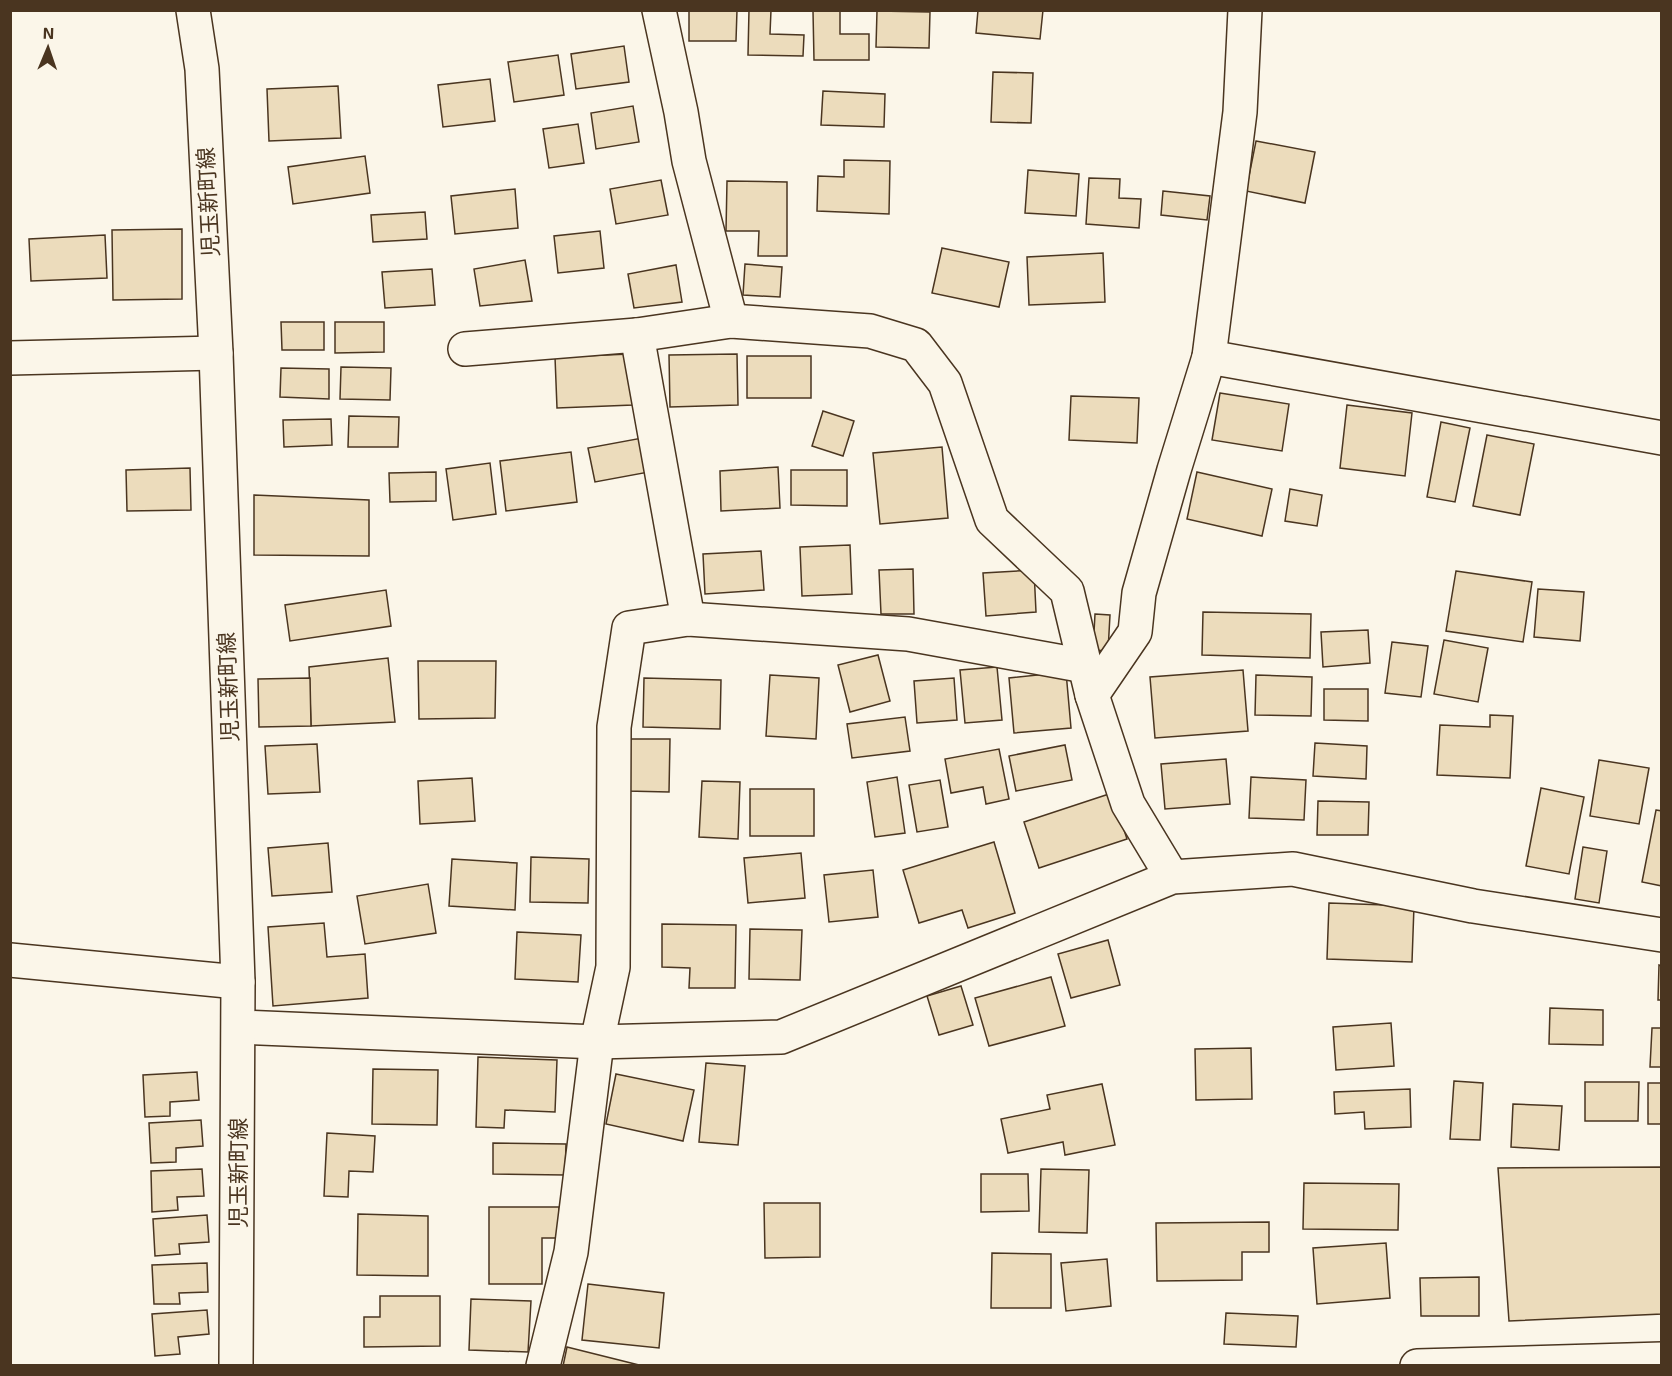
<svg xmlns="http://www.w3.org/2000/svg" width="1672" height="1376" font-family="'Exo 2','Noto Sans JP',sans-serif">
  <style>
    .building { fill: #ecdcbc; stroke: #4a3520; stroke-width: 1.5 }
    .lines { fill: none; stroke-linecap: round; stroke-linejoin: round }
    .minor-casing { stroke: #4a3520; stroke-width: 36 }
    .major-casing { stroke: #4a3520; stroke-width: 36 }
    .minor { stroke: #fbf6e9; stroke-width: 33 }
    .major { stroke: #fbf6e9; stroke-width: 33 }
    .labels { text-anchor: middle; stroke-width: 4.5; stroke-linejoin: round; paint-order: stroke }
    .street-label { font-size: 22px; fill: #4a3520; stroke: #fbf6e9 }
  </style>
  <rect width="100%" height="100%" fill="#fbf6e9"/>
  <g class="building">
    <polygon points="689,10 737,10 736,41 689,41"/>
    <polygon points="749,10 771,10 770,34 804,35 803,56 748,55"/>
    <polygon points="978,10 1043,10 1040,39 976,33"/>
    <polygon points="813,11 840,11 840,34 869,34 869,60 814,60"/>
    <polygon points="877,11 930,12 929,48 876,47"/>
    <polygon points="624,46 629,82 576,89 571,54"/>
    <polygon points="558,55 564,95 514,102 508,62"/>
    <polygon points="993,72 1033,73 1031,123 991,122"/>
    <polygon points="490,79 495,121 443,127 438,85"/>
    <polygon points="338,86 341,138 269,141 267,89"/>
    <polygon points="823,91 885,94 884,127 821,125"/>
    <polygon points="633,106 639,142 596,149 591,113"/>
    <polygon points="578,124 584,163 549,168 543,129"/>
    <polygon points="1256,141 1315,152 1305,203 1246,191"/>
    <polygon points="365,156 370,193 293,204 288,167"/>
    <polygon points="844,160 890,161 889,214 817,211 818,176 844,177"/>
    <polygon points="1028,170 1079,174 1076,216 1025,213"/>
    <polygon points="1089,178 1120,179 1119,198 1141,199 1139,228 1086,224"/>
    <polygon points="661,180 668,215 616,224 610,189"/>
    <polygon points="727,181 787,182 787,256 758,256 759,231 726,231"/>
    <polygon points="515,189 518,228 455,234 451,196"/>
    <polygon points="1163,191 1210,196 1207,220 1161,215"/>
    <polygon points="425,212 427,239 373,242 371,215"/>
    <polygon points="182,229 182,299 113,300 112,230"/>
    <polygon points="600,231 604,268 558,273 554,236"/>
    <polygon points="105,235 107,278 31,281 29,239"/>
    <polygon points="942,248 1009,262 999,307 932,293"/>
    <polygon points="1103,253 1105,302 1029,305 1027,257"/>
    <polygon points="525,260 532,301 480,306 474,269"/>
    <polygon points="745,264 782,267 780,297 743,295"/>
    <polygon points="676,265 682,302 634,308 628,274"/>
    <polygon points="432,269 435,305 385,308 382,272"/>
    <polygon points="281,322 324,322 324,350 282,350"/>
    <polygon points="335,322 384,322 384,352 335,353"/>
    <polygon points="631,354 633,405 557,408 555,357"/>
    <polygon points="737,354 738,405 670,407 669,355"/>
    <rect x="747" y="356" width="64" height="42"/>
    <polygon points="341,367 391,368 390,400 340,399"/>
    <polygon points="281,368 329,369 329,399 280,397"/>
    <polygon points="1220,393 1289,404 1282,451 1212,440"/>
    <polygon points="1071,396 1139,398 1137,443 1069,440"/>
    <polygon points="1347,405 1412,413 1405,476 1340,468"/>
    <polygon points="823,411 854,421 843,456 812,446"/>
    <polygon points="349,416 399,417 398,447 348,447"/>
    <polygon points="331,419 332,445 284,447 283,420"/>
    <polygon points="1441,422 1470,428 1455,502 1427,497"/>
    <polygon points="1487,435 1534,444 1520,515 1473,506"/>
    <polygon points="642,438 649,472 595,482 588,448"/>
    <polygon points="942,447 948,518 880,524 873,453"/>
    <polygon points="571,452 577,502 506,511 500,461"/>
    <polygon points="490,463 496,514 453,520 446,469"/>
    <polygon points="778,467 780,508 721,511 720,471"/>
    <polygon points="190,468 191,510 127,511 126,470"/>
    <polygon points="791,470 847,470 847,506 791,505"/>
    <polygon points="436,472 436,501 390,502 389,473"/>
    <polygon points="1197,472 1272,489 1262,536 1187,519"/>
    <polygon points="1290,489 1322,495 1317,526 1285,521"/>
    <polygon points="254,495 369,500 369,556 254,555"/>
    <polygon points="850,545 852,594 802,596 800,547"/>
    <polygon points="761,551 764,590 705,594 703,554"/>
    <polygon points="913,569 914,614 881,614 879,570"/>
    <polygon points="1034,570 1036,612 986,616 983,573"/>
    <polygon points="1456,571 1532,582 1523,642 1446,631"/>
    <polygon points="1538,589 1584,592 1580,641 1534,637"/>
    <polygon points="386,590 391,626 290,641 285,605"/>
    <polygon points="1203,612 1311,614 1310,658 1202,655"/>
    <polygon points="1095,614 1110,615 1108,651 1093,650"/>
    <polygon points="1368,630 1370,663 1323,667 1321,632"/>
    <polygon points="1444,640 1488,648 1478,702 1434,694"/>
    <polygon points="1392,642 1428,646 1421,697 1385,693"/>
    <polygon points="878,655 890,701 850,712 838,665"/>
    <polygon points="388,658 395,722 311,726 309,667"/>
    <polygon points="418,661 496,661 495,718 419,719"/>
    <polygon points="997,667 1002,720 965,723 960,670"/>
    <polygon points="1243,670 1248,731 1155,738 1150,677"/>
    <polygon points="1066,672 1071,728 1014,733 1009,678"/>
    <polygon points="770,675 819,678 816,739 766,736"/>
    <polygon points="1256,675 1312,677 1311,716 1255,715"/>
    <polygon points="310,678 311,726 259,727 258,679"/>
    <polygon points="644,678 721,680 720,729 643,727"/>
    <polygon points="954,678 957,720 917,723 914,681"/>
    <polygon points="1324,689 1368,689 1368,721 1324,720"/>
    <polygon points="1490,715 1513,716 1510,778 1437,775 1440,725 1490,727"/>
    <polygon points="905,717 910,751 852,758 847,724"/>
    <polygon points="627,739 670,739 669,792 626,791"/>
    <polygon points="1315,743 1367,746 1366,779 1313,776"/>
    <polygon points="317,744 320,792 268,794 265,746"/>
    <polygon points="1065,745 1072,780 1016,791 1009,756"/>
    <polygon points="999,749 1009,799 986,804 983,787 951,793 945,759"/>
    <polygon points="1226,759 1230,804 1165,809 1161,764"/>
    <polygon points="1599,760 1649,768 1639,824 1590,816"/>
    <polygon points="897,777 905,833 875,837 867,782"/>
    <polygon points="1251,777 1306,780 1304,820 1249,818"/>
    <polygon points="472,778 475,821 420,824 418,781"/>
    <polygon points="940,780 948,827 917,832 909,785"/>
    <polygon points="702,781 740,782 738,839 699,837"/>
    <polygon points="1541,788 1584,797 1569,874 1526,866"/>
    <rect x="750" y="789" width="64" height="47"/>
    <polygon points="1112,793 1127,839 1039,868 1024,822"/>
    <polygon points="1318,801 1369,802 1368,835 1317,835"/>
    <polygon points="1656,810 1662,811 1662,886 1642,882"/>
    <polygon points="994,842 1015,913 968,928 962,910 919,923 903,870"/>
    <polygon points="328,843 332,892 272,896 268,848"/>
    <polygon points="1583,847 1607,851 1599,903 1575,899"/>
    <polygon points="801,853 805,898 748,903 744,858"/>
    <polygon points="531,857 589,859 588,903 530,902"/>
    <polygon points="452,859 517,863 515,910 449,906"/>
    <polygon points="873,870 878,917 829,922 824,875"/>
    <polygon points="428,884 436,933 365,944 357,896"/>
    <polygon points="1329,903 1414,906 1412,962 1327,959"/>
    <polygon points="324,923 327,957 365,954 368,998 273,1006 268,927"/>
    <polygon points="662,924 736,925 735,988 689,988 690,968 662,967"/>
    <polygon points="750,929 802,930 800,980 749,979"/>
    <polygon points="517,932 581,935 578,982 515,979"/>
    <polygon points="1108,940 1120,985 1071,998 1058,954"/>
    <polygon points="1659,965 1662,966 1662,1000 1658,1000"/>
    <polygon points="1051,977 1065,1026 989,1046 975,998"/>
    <polygon points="961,986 973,1025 939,1035 927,996"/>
    <polygon points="1550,1008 1603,1010 1603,1045 1549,1044"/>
    <polygon points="1391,1023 1394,1066 1336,1070 1333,1027"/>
    <polygon points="1652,1028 1662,1028 1662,1067 1650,1067"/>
    <polygon points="1251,1048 1252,1099 1196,1100 1195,1049"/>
    <polygon points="478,1057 557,1060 555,1112 505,1110 504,1128 476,1127"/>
    <polygon points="706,1063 745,1066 738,1145 699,1142"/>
    <polygon points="373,1069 438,1070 437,1125 372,1124"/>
    <polygon points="197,1072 199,1100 170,1102 170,1116 145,1117 143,1075"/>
    <polygon points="616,1074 694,1090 683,1141 606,1124"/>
    <polygon points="1454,1081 1483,1083 1480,1140 1450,1139"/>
    <polygon points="1585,1082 1639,1082 1638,1121 1585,1121"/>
    <rect x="1648" y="1083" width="14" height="41"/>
    <polygon points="1102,1084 1115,1145 1065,1155 1063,1142 1008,1153 1001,1119 1050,1109 1047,1095"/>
    <polygon points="1410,1089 1411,1127 1365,1129 1364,1112 1335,1114 1334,1092"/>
    <polygon points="1513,1104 1562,1106 1559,1150 1511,1147"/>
    <polygon points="201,1120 203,1146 176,1148 176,1162 151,1163 149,1123"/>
    <polygon points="327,1133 375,1136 373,1172 349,1171 348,1197 324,1196"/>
    <polygon points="493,1143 566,1144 565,1175 493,1174"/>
    <polygon points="1662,1167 1662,1314 1509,1321 1498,1168"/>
    <polygon points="202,1169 204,1196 177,1197 178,1210 152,1212 151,1171"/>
    <polygon points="1041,1169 1089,1170 1087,1233 1039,1232"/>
    <polygon points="981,1174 1028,1174 1029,1211 981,1212"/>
    <polygon points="1304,1183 1399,1184 1398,1230 1303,1229"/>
    <polygon points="764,1203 820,1203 820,1257 765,1258"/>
    <polygon points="489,1207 559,1207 559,1238 542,1238 542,1284 489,1284"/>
    <polygon points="358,1214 428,1216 428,1276 357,1275"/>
    <polygon points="207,1215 209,1242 179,1244 180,1254 155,1256 153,1219"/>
    <polygon points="1269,1222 1269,1252 1242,1252 1242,1280 1157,1281 1156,1223"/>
    <polygon points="1386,1243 1390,1298 1317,1304 1313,1248"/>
    <polygon points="992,1253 1051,1254 1051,1308 991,1308"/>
    <polygon points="1107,1259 1111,1306 1066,1311 1061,1263"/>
    <polygon points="207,1263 208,1292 179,1293 180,1304 154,1304 152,1265"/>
    <polygon points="1479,1277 1479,1316 1421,1316 1420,1278"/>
    <polygon points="588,1284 664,1293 659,1348 582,1340"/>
    <polygon points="380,1296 440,1296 440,1346 364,1347 364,1317 380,1317"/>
    <polygon points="471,1299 531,1301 528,1352 469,1350"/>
    <polygon points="207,1310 209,1334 178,1337 180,1354 155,1356 152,1314"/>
    <polygon points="1226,1313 1298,1316 1296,1347 1224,1344"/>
    <polygon points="567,1347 643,1366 563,1366"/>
  </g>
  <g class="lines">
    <g class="minor-casing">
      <g id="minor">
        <polyline points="659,10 681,112 689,161 731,321"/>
        <polyline points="637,335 688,619"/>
        <polyline points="465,349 637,335 731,321 870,331 916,345 945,383 992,520 1067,591 1092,695 1128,804 1172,877"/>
        <polyline points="1209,357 1662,438"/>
        <polyline points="10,358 216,353"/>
        <polyline points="1092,695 1135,632 1139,593 1174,470 1209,357 1240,112 1245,10"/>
        <polyline points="10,960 238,982"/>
        <polyline points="239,1027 597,1042 781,1037 1172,877 1293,869 1473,906 1662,935"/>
        <polyline points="543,1366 571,1252 597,1042 613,967 614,727 629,628 688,619 908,634 1085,666"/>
        <polyline points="1417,1366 1662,1359"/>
      </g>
    </g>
    <g class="major-casing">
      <polyline id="major" points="193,10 202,69 216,353 238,982 236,1366"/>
    </g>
    <use href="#minor" class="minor"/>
    <use href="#major" class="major"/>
  </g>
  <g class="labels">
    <g class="street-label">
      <text transform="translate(208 202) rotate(-93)" y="8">児玉新町線</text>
      <text transform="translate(228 687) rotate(-92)" y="8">児玉新町線</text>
      <text transform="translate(238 1173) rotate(-90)" y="8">児玉新町線</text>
    </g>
  </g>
  <rect width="1672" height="1376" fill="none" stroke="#4a3520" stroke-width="24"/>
  <g transform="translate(48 48) rotate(2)" stroke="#fbf6e9" stroke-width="4.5" paint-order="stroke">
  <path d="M0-4.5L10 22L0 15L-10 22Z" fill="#4a3520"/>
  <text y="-9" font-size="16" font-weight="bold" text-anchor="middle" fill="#4a3520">N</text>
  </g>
</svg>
